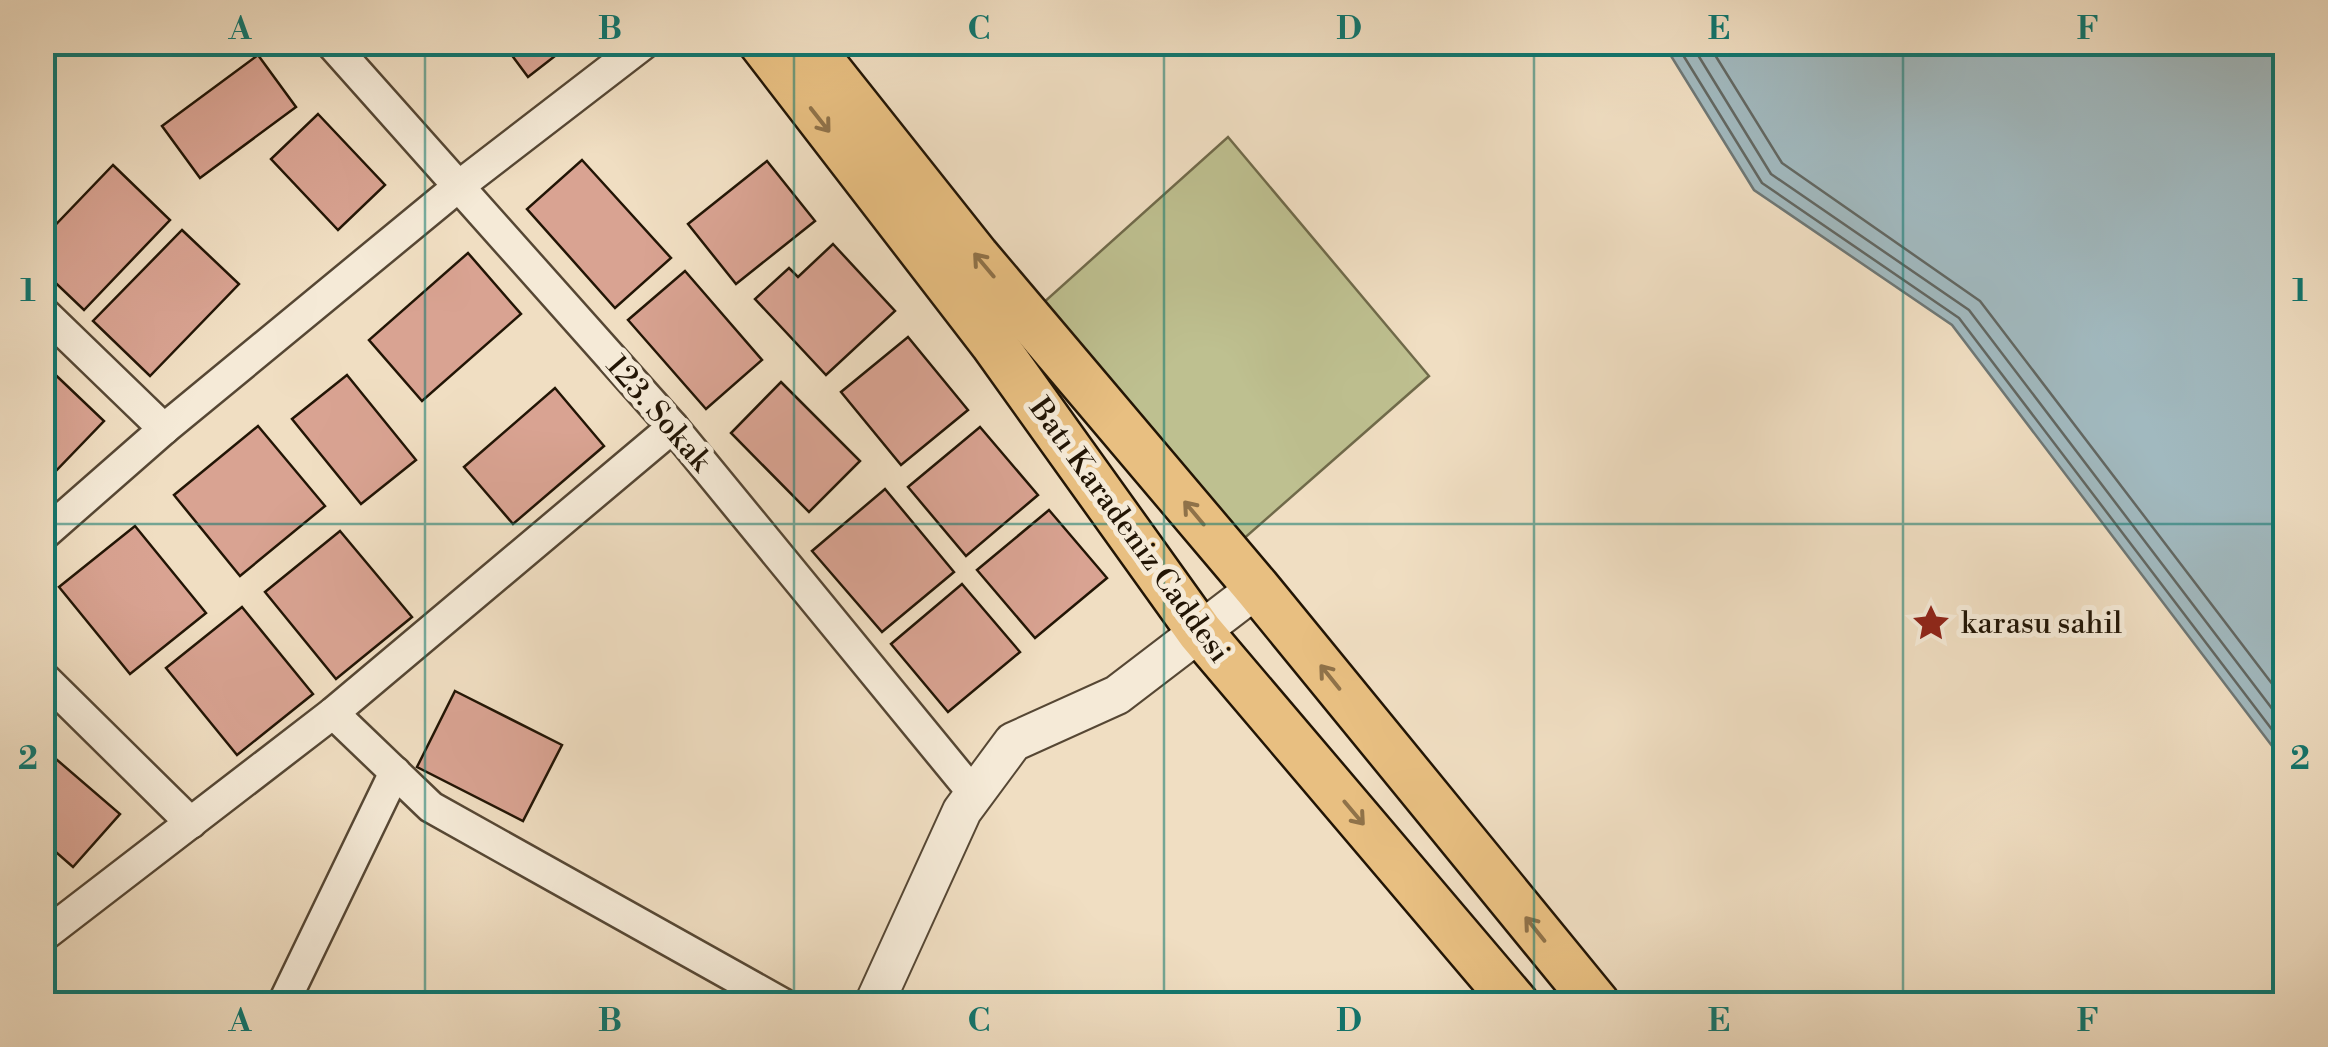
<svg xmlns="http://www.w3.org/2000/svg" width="2328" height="1047" font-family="'Libre Bodoni',serif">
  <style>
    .green { fill: #bec090; stroke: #706a4a; stroke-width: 2.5 }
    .water { fill: #a1b9bf; stroke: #6e7775; stroke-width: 2.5 }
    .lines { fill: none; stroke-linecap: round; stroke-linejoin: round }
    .shore { stroke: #626762; stroke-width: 2.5 }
    .building { fill: #d9a392; stroke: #221505; stroke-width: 2.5 }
    .minor-casing { stroke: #564734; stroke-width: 35 }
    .tertiary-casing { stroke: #564734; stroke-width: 42 }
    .primary-casing { stroke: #221505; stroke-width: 50 }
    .minor { stroke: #f5ead7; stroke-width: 30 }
    .tertiary { stroke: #f5ead7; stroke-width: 38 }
    .primary { stroke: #e8bf81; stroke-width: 45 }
    .oneway { stroke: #8f7249 }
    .grid { fill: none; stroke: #0f766e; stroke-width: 2.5; stroke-opacity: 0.55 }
    .labels { text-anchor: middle; stroke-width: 10; stroke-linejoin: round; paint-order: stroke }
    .street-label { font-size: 30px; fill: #221505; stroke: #f5ead7 }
    .poi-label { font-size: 30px; fill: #221505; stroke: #f5ead7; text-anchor: start }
    .neatline { fill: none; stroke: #0f766e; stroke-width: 4 }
    .grid-label { font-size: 32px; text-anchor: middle; font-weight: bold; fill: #0f766e }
  </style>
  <rect width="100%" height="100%" fill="#f0dec2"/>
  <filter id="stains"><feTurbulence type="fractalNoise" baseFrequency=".002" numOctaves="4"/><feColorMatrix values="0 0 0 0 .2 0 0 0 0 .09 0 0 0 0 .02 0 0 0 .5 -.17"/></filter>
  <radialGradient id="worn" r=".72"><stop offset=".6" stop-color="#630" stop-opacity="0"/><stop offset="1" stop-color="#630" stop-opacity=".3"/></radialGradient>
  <polygon class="green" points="1228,137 1429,376 1224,556 1023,321"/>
  <polygon class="water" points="1663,43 2285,43 2285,763 1952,325 1754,190"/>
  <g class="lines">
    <g class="shore">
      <polyline points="1675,42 1762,183 1959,318 2286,748"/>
      <polyline points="1690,42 1771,174 1969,310 2286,727"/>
      <polyline points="1707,42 1782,163 1980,301 2286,702"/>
    </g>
  </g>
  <g class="building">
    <polygon points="502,42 573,42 528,77"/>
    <polygon points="258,55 296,107 200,178 162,126"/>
    <polygon points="318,114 385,185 338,230 271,159"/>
    <polygon points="582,160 671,258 615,308 527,209"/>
    <polygon points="767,161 815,221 736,284 688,224"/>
    <polygon points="113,165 170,220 84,310 42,270 42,239"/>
    <polygon points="182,230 239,284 150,376 93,321"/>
    <polygon points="833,244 895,311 826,375 755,299 789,268 798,277"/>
    <polygon points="468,253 521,314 422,401 369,340"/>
    <polygon points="685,271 762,360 706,409 628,320"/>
    <polygon points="908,337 968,410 901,465 841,392"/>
    <polygon points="42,362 104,421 51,476 42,468"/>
    <polygon points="347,375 416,460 361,504 292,419"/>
    <polygon points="781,382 860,461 809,512 731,433"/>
    <polygon points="555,388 604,446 513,524 464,467"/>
    <polygon points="258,426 325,506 240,576 174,495"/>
    <polygon points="980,427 1038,495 966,556 908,487"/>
    <polygon points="885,489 954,572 882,632 812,551"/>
    <polygon points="1049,510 1107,578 1035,638 977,570"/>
    <polygon points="135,526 206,613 130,674 59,587"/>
    <polygon points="340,531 412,617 336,679 265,592"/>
    <polygon points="962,584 1020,652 948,712 891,644"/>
    <polygon points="242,607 313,694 237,755 166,668"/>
    <polygon points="455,691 562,745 523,821 417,767"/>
    <polygon points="42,747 120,814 73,867 42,840"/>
  </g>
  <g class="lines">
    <g class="minor-casing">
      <g id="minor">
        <polyline points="330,42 673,427 974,794"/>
        <polyline points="42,311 164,429"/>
        <polyline points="42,536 164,429 459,186 646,42"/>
        <polyline points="42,676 191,823"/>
        <polyline points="333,713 431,807 783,1004"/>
        <polyline points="42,937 333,713 673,427"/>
        <polyline points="283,1004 395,772"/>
      </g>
    </g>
    <g class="tertiary-casing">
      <polyline id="tertiary" points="874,1004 962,811 1013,742 1117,695 1257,588"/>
    </g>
    <g class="primary-casing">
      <g id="primary">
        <polyline points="761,42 993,343 1200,632 1516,1004"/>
        <polyline points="806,42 976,256 1257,588 1597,1004"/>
      </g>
    </g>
    <use href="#minor" class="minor"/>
    <use href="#tertiary" class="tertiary"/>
    <use href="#primary" class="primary"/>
  </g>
  <defs><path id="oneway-shaft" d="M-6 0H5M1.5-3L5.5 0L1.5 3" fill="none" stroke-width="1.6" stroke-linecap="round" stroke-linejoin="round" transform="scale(2.5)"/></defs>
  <g class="oneway">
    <use href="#oneway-shaft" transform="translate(820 120) rotate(52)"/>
    <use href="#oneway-shaft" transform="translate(984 265) rotate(-130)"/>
    <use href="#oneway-shaft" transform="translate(1194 513) rotate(-130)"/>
    <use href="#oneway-shaft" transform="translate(1330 677) rotate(-129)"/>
    <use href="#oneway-shaft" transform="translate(1354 813) rotate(50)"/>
    <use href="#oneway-shaft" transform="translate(1535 929) rotate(-129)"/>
  </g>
  <path class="grid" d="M425,42v962M794,42v962M1164,42v962M1534,42v962M1903,42v962M42,524h2244"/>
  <defs>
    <g id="sight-bare" transform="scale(3)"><path d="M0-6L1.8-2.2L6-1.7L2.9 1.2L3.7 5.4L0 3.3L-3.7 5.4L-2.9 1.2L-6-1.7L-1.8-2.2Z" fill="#8f2418" stroke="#f5ead7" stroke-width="2.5" paint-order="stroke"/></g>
  </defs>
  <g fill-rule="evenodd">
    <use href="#sight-bare" x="1931" y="623"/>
  </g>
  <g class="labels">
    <g class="street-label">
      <text transform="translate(659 413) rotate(49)" y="10">123. Sokak</text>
      <text transform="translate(1130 530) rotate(54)" y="10">Batı Karadeniz Caddesi</text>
    </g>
    <g class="poi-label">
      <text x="1961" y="633">karasu sahil</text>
    </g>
  </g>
  <rect width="2328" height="1047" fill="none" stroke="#f0dec2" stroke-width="110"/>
  <rect x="55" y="55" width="2218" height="937" class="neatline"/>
  <g class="grid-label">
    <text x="240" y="39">A</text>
    <text x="610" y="39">B</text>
    <text x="979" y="39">C</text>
    <text x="1349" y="39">D</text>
    <text x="1719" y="39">E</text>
    <text x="2088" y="39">F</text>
    <text x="28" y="301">1</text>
    <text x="2300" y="301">1</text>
    <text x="28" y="769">2</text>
    <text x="2300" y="769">2</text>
    <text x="240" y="1031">A</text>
    <text x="610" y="1031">B</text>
    <text x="979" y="1031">C</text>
    <text x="1349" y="1031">D</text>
    <text x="1719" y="1031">E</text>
    <text x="2088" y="1031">F</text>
  </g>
  <rect width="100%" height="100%" filter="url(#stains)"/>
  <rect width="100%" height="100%" fill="url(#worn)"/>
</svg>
